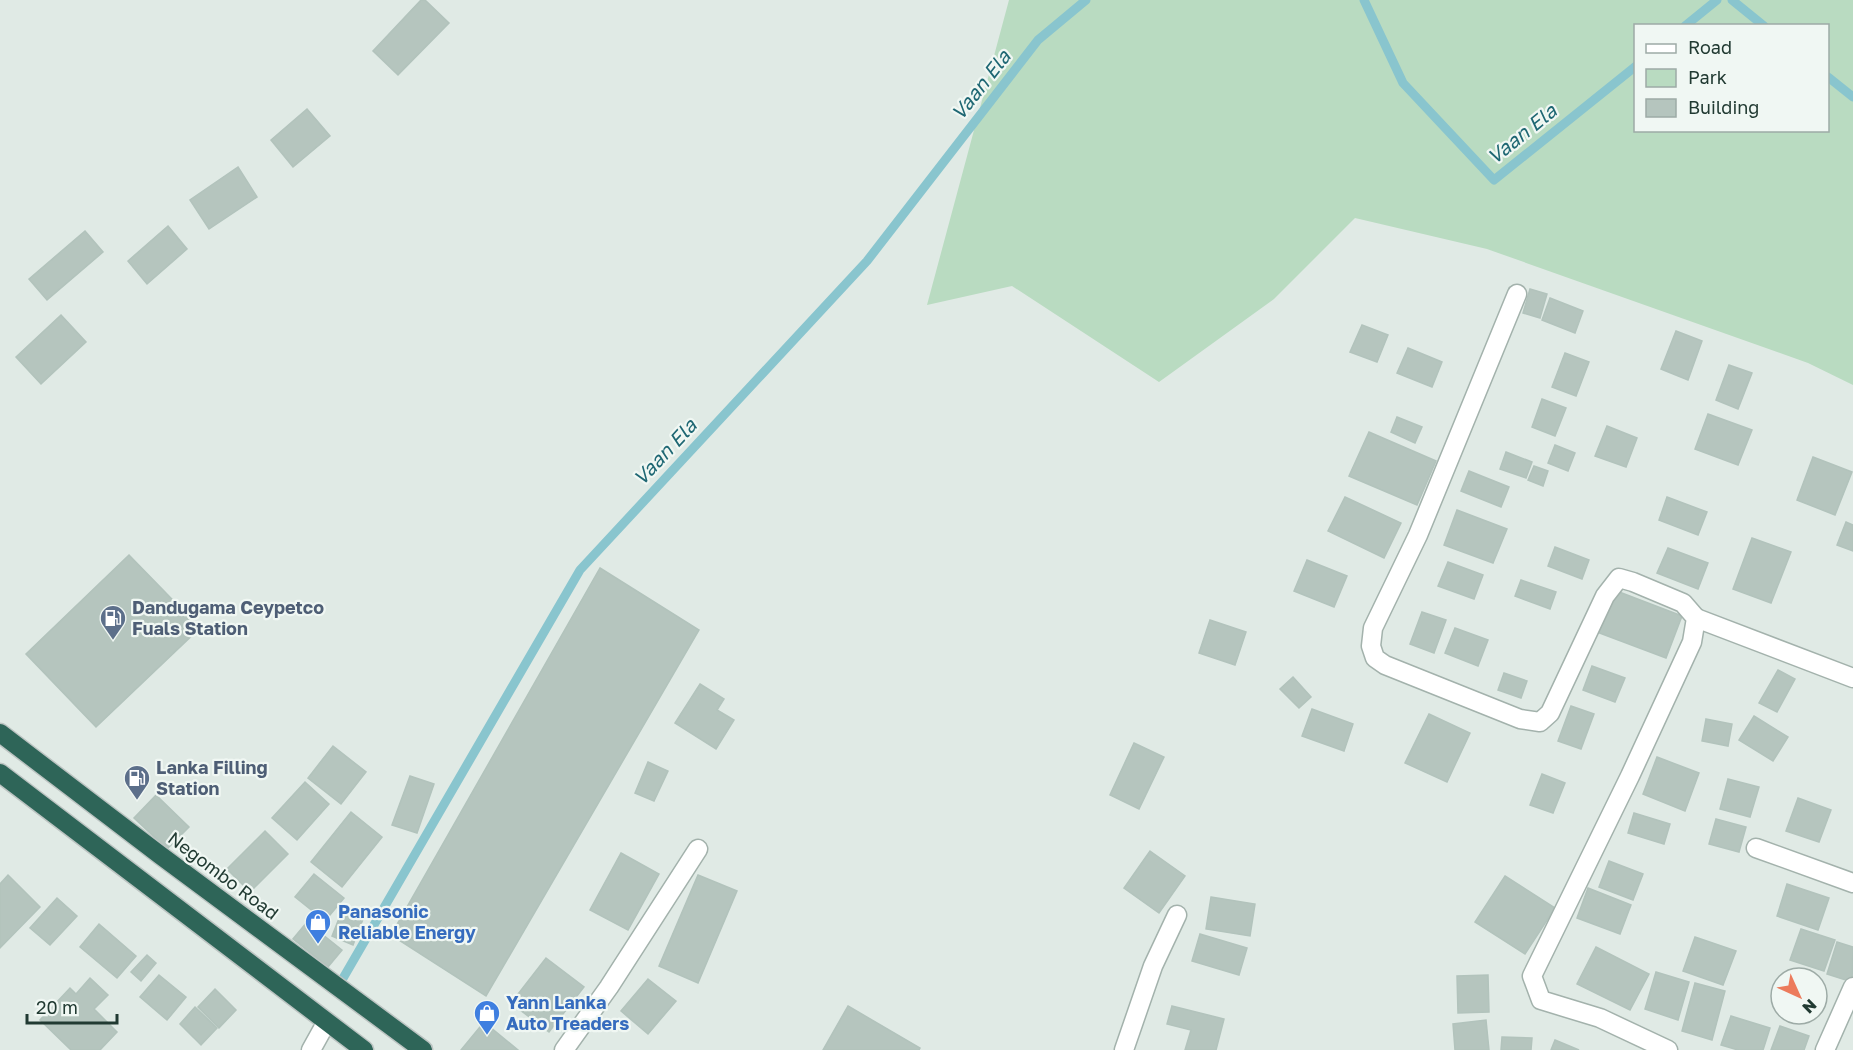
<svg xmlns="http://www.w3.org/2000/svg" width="1853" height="1050" font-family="'Golos Text',sans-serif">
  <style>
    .green { fill: #b9dbc1; fill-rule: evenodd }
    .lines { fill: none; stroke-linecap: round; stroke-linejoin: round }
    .stream { stroke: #89c5ce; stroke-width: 9 }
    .building { fill: #b5c5be; stroke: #b2c3bc; stroke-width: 1.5 }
    .minor-casing { stroke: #a3b2ac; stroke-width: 21 }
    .highway-casing { stroke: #bcc4c2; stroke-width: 21 }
    .minor { stroke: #fff; stroke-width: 18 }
    .highway { stroke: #2e6558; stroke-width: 18 }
    .labels { text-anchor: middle; stroke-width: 4.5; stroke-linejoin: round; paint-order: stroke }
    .service-label { font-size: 18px; font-weight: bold; fill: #4e5e75; stroke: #f0f7f3; text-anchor: start }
    .street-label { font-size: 18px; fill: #213a32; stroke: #f0f7f3 }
    .shop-label { font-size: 18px; font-weight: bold; fill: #366cbe; stroke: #f0f7f3; text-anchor: start }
    .water-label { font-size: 20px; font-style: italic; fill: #1e6773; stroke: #f0f7f3 }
  </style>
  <rect width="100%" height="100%" fill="#e0eae5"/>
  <path class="green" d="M1009,0h844v385l-45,-22 -321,-114 -132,-31 -81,81 -115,83 -147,-96 -85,19zM1636,26h192v104h-192z"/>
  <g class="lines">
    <g class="stream">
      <polyline points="1364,0 1403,83 1494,180 1636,66"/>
      <polyline points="1732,0 1764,26"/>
      <polyline points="1685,26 1717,0"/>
      <polyline points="1828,77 1853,97"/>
      <polyline points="342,980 580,570 867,261 1038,40 1086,0"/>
    </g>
  </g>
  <g class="building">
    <polygon points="421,0 425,0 449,23 398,75 373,51"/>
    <polygon points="307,109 330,136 293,167 271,140"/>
    <polygon points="238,167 257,197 209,229 190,200"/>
    <polygon points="168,226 187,249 147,284 128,261"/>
    <polygon points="85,231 103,252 47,300 29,279"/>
    <polygon points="1530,289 1547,294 1540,318 1523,313"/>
    <polygon points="1550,298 1583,311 1575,333 1542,320"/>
    <polygon points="61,315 86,342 41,384 16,357"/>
    <polygon points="1362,325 1388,335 1377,362 1350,352"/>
    <polygon points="1676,331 1702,341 1688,380 1661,369"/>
    <polygon points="1408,348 1442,362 1432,387 1397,373"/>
    <polygon points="1565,353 1589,362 1576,396 1552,387"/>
    <polygon points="1729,365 1752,373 1738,409 1716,400"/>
    <polygon points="1542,399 1566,408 1555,436 1532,427"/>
    <polygon points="1708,414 1752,430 1738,465 1695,449"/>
    <polygon points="1397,417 1422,427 1415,443 1391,432"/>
    <polygon points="1607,426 1637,438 1626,467 1595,456"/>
    <polygon points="1369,432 1436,461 1417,505 1349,476"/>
    <polygon points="1555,445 1575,453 1568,471 1548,463"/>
    <polygon points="1506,452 1532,462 1526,478 1500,469"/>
    <polygon points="1813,457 1852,472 1835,515 1797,500"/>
    <polygon points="1534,466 1548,471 1543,486 1528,480"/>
    <polygon points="1469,471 1509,487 1501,507 1461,491"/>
    <polygon points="1345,497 1401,523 1384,558 1328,531"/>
    <polygon points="1667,497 1707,512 1698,535 1659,520"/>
    <polygon points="1457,510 1507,529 1493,563 1444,545"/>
    <polygon points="1846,522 1853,525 1853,551 1837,545"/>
    <polygon points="1752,538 1791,552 1771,603 1733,589"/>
    <polygon points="1555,547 1589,560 1582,579 1548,566"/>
    <polygon points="1668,548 1708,563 1698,589 1657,573"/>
    <polygon points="129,555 200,628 96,727 26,654"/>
    <polygon points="1307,560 1347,576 1334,607 1294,591"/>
    <polygon points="1448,562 1483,575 1474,599 1438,586"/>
    <polygon points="600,568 699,630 486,996 391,935"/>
    <polygon points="1521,580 1556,592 1550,609 1515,596"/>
    <polygon points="1614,590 1682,616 1666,658 1597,632"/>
    <polygon points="1422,612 1446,620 1434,653 1410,644"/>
    <polygon points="1210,620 1246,632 1235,665 1199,653"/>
    <polygon points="1455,628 1488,640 1478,666 1445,653"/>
    <polygon points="1592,666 1625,678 1615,702 1583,690"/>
    <polygon points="1778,670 1795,679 1777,712 1759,703"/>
    <polygon points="1504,673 1527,681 1521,698 1498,690"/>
    <polygon points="1293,677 1311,697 1299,708 1280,689"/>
    <polygon points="700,684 724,699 717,710 734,720 716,749 675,723"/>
    <polygon points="1571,706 1594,714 1581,749 1558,741"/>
    <polygon points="1312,709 1353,724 1344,751 1302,736"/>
    <polygon points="1429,714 1470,733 1447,782 1405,763"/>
    <polygon points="1754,716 1788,737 1773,761 1739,740"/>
    <polygon points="1706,719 1732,724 1728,746 1702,741"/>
    <polygon points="1134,743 1164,757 1139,809 1110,795"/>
    <polygon points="333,746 366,772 341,804 308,778"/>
    <polygon points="1657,757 1699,773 1685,811 1643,794"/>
    <polygon points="648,762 668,771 654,801 635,793"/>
    <polygon points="1542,774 1565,783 1553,813 1530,805"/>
    <polygon points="410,776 434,784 417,833 392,825"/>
    <polygon points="1728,779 1759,787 1750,817 1720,809"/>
    <polygon points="305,782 329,804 297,840 272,818"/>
    <polygon points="156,795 189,827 167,849 134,818"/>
    <polygon points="1798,798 1831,810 1819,842 1786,831"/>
    <polygon points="351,812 382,837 342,887 311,862"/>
    <polygon points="1634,813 1670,824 1664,844 1628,833"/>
    <polygon points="1716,819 1746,827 1739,852 1709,844"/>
    <polygon points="265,831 288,854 250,892 227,869"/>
    <polygon points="1150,851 1185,876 1159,913 1124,888"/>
    <polygon points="621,853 659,874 628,930 590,910"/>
    <polygon points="1609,861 1643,874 1633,900 1599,887"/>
    <polygon points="314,874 344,898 325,921 295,897"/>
    <polygon points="8,875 40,907 0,948 0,884"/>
    <polygon points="698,875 737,891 698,983 659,966"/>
    <polygon points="1505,876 1555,908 1525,954 1475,922"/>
    <polygon points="1787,884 1829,898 1818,930 1777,916"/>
    <polygon points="1588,888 1631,905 1620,934 1577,918"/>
    <polygon points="1211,897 1255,904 1250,936 1206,929"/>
    <polygon points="57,898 77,916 50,945 30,928"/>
    <polygon points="344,906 365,914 353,945 332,936"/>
    <polygon points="307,922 342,950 328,967 293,939"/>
    <polygon points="99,924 136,956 117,978 80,947"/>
    <polygon points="1801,929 1835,940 1824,971 1790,960"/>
    <polygon points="1200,934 1247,948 1239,975 1192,961"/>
    <polygon points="1695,937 1736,951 1723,985 1683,971"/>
    <polygon points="1837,942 1853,947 1852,982 1827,974"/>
    <polygon points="1596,947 1649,974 1630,1010 1577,984"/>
    <polygon points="147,955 156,963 141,981 131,972"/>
    <polygon points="546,958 584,987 549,1032 511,1003"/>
    <polygon points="1656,972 1689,982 1678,1020 1645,1009"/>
    <polygon points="159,975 186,997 167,1020 140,997"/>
    <polygon points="1488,975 1489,1012 1458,1013 1457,976"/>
    <polygon points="90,978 108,995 94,1009 117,1032 100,1050 71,1050 40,1020 70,988 76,994"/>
    <polygon points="648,979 676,1001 648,1034 621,1011"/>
    <polygon points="1695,983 1725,991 1712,1040 1682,1031"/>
    <polygon points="215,989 236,1010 219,1028 198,1007"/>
    <polygon points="848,1006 920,1048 919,1050 823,1050"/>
    <polygon points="1172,1006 1224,1019 1216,1050 1185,1050 1191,1030 1167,1024"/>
    <polygon points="195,1007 217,1028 201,1045 180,1024"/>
    <polygon points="1731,1016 1770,1028 1763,1050 1738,1050 1721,1045"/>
    <polygon points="1486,1020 1489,1050 1455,1050 1453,1024"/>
    <polygon points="484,1022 518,1050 461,1050"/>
    <polygon points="1780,1026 1809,1036 1804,1050 1771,1050"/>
    <polygon points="1502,1037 1532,1038 1531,1050 1501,1050"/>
    <polygon points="1555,1040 1579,1050 1551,1050"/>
  </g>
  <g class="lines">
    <g class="minor-casing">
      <g id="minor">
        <polyline points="1517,294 1418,535 1373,628 1371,646 1375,658 1385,665 1520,719 1540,722 1550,713 1605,596 1619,578 1633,582 1683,603 1696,618 1692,642 1630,776 1532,976 1541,1000 1600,1018 1668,1050"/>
        <polyline points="1696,618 1853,678"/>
        <polyline points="1756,848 1853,883"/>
        <polyline points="311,1050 326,1023"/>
        <polyline points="564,1050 609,987 698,849"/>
        <polyline points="1124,1050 1153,966 1177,915"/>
        <polyline points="1825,1050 1853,987"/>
      </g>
    </g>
    <g class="highway-casing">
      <g id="highway">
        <polyline points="0,733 160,855 423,1050"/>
        <polyline points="0,773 364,1050"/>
      </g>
    </g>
    <use href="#minor" class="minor"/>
    <use href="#highway" class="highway"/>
  </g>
  <defs>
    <g id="fuel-pin" transform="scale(1.35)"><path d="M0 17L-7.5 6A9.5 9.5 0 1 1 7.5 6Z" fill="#5c6f8a" stroke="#f0f7f3"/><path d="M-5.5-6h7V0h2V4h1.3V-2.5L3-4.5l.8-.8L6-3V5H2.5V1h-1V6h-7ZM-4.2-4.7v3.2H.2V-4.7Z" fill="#fff"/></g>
    <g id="shop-pin" transform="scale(1.35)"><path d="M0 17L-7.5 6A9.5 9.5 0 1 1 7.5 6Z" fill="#3f7fe0" stroke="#f0f7f3"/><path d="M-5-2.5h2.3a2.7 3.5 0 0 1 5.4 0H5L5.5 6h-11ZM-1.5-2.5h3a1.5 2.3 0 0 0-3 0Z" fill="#fff"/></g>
  </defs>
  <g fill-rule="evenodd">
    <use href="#fuel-pin" x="113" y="618"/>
    <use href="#fuel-pin" x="137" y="778"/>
    <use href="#shop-pin" x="318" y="922"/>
    <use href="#shop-pin" x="487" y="1013"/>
  </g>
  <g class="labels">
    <g class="service-label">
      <text x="132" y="614">Dandugama Ceypetco<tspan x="132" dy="21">Fuals Station</tspan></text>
      <text x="156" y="774">Lanka Filling<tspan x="156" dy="21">Station</tspan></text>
    </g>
    <g class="street-label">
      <text transform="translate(223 876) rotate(37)" y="6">Negombo Road</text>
    </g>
    <g class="shop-label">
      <text x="338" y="918">Panasonic<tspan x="338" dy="21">Reliable Energy</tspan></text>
      <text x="506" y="1009">Yann Lanka<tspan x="506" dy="21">Auto Treaders</tspan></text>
    </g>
    <g class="water-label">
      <text transform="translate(981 85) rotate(-52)" y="7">Vaan Ela</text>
      <text transform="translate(1522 134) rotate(-39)" y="7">Vaan Ela</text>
      <text transform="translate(665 452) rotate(-47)" y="7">Vaan Ela</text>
    </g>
  </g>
  <rect x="1634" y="24" width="195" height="108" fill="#f0f7f3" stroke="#9daba6" stroke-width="1.5"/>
  <rect x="1646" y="44" width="30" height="9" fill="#ffffff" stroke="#9daba6" stroke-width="1.5"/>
  <text x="1688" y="54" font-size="18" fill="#213a32">Road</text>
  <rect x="1646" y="69" width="30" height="18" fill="#b9dbc1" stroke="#9daba6" stroke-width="1.5"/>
  <text x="1688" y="84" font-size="18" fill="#213a32">Park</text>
  <rect x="1646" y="99" width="30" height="18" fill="#b5c5be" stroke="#9daba6" stroke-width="1.5"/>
  <text x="1688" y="114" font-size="18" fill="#213a32">Building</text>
  <g transform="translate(1799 996) rotate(135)"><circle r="28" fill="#f0f7f3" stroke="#9daba6" stroke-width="1.5"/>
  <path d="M0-4.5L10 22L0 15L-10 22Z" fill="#ec7b5c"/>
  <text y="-9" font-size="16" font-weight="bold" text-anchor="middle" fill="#213a32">N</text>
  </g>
  <path d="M27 1014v9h90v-9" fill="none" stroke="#213a32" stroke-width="3"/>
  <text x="36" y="1014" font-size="18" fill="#213a32" stroke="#f0f7f3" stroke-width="4.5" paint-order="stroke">20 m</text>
</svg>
